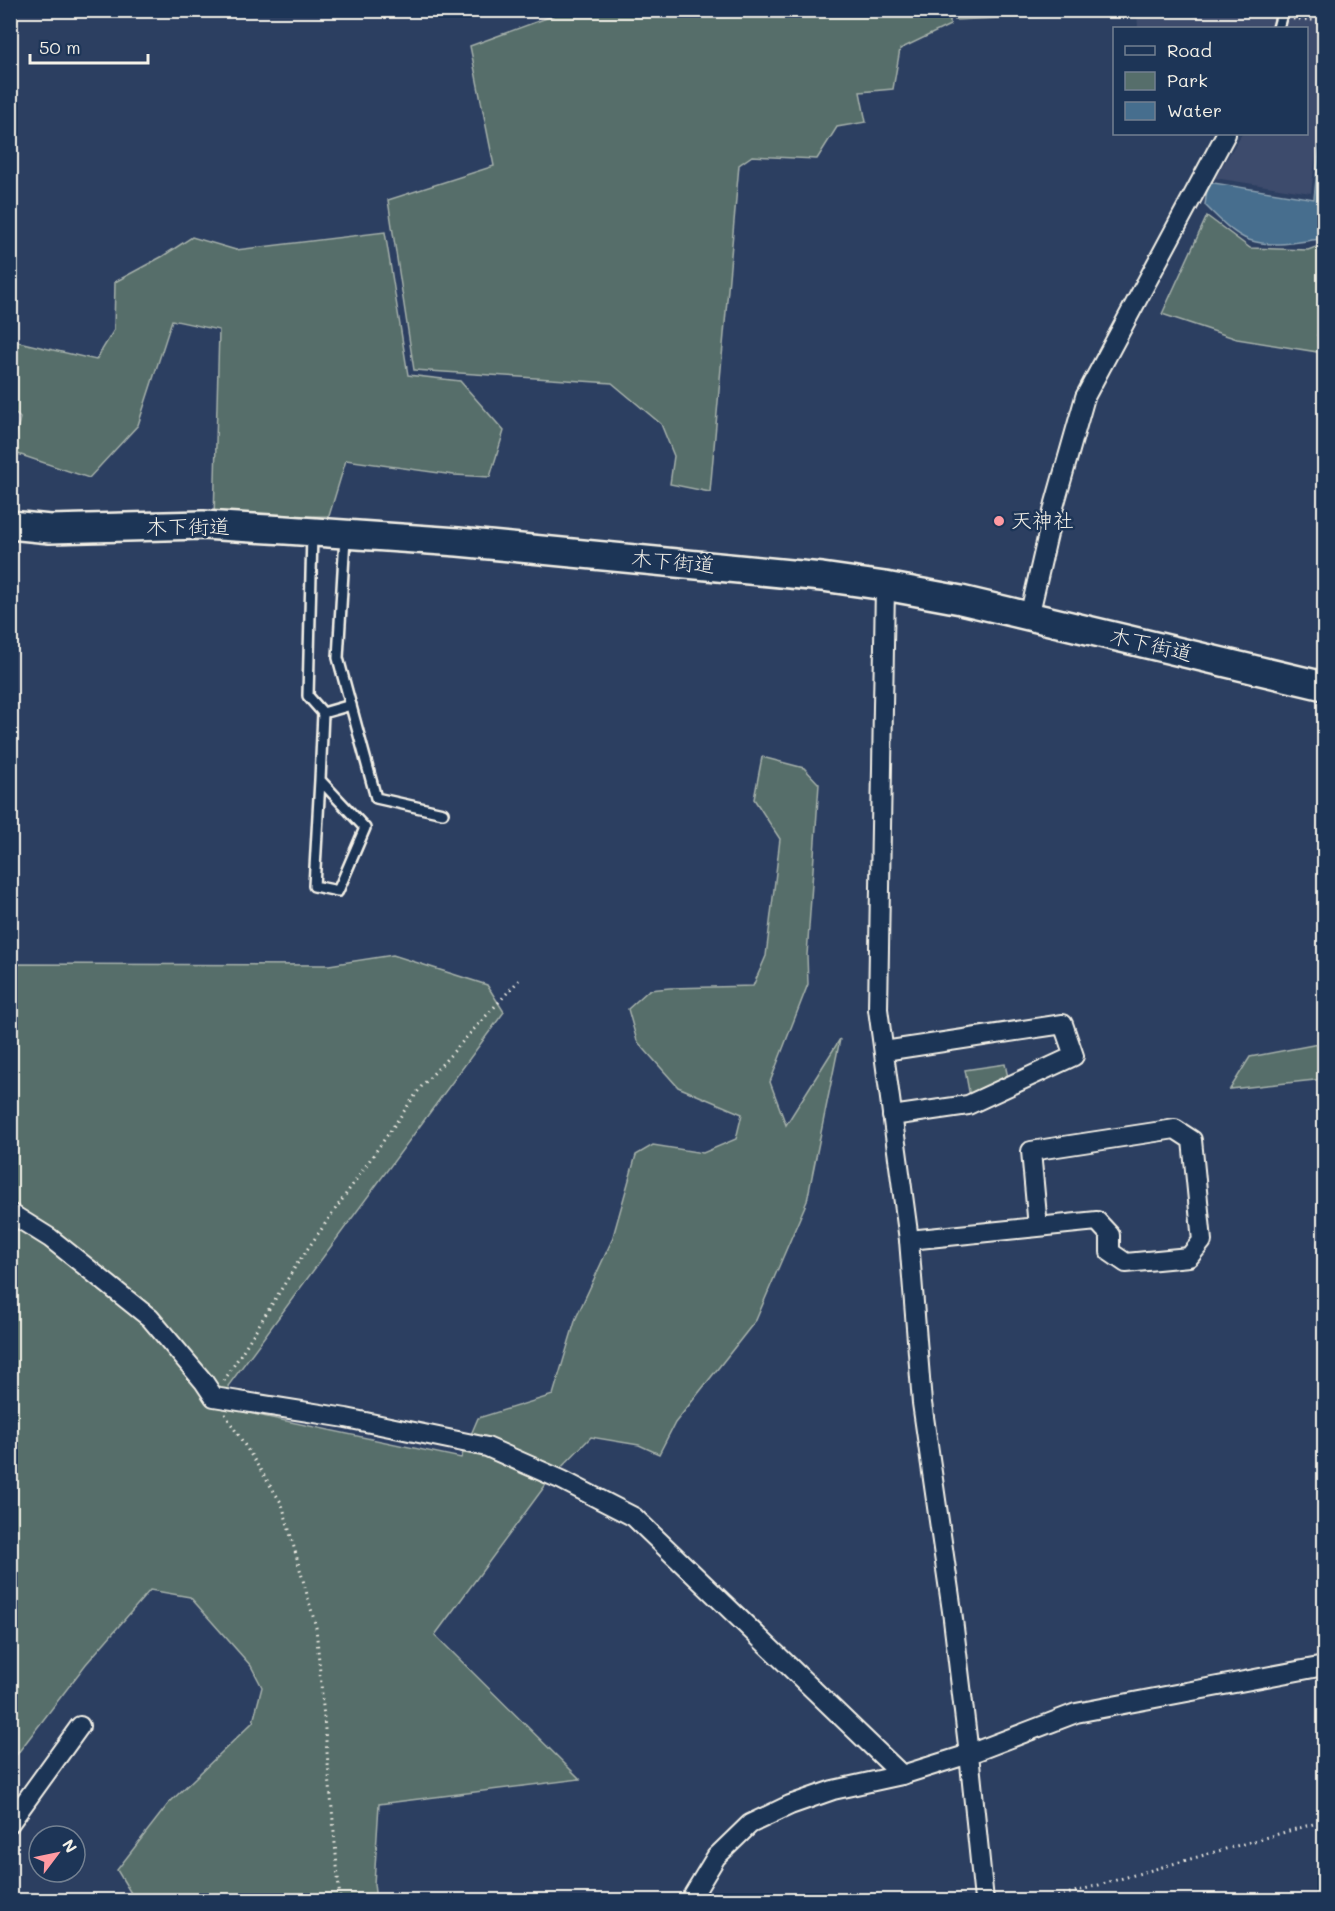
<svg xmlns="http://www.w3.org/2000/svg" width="1335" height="1911" font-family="Mali,'Klee One',sans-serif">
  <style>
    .built { fill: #3e4b6c }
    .green { fill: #566e6b; stroke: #a5b0aa; stroke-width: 1.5 }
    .water { fill: #466e8e; stroke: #8ca2b2; stroke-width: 1.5 }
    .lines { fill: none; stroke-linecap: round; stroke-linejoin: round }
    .service-casing { stroke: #f4f1e8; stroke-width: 14 }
    .minor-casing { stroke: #f4f1e8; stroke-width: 22 }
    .primary-casing { stroke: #f4f1e8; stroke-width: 32 }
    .path { stroke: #f4f1e8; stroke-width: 3; stroke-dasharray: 1.5 4.5; stroke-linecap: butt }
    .service { stroke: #1d3557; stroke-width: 9 }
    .minor { stroke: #1d3557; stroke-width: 18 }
    .primary { stroke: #1d3557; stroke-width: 27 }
    .poi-dot { fill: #ff9aa2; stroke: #1d3557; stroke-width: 2 }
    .labels { text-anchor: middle; stroke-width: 5; stroke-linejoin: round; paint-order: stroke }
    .poi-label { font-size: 21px; fill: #f4f1e8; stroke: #1d3557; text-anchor: start }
    .street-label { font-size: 21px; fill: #f4f1e8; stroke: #1d3557 }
  </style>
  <rect width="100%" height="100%" fill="#2c3f61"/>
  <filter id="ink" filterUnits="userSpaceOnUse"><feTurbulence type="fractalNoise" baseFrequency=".0167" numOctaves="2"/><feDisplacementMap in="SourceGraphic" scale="12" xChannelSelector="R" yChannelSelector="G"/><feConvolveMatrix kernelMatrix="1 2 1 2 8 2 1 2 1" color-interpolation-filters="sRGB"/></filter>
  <g filter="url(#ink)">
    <polygon class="built" points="1137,11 1324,11 1324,134 1318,134 1311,193 1215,178 1242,134 1306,134 1306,28 1138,28"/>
    <g class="green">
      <polygon points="555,11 950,11 950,25 900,49 893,89 860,92 866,122 837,127 817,159 752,156 739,165 710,492 670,484 674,456 661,424 612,383 414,370 388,200 494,166 470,46 555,15"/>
      <polygon points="955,11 955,10 1116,11 1116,13 955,20"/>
      <polygon points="1207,216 1250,248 1308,250 1324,244 1324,328 1317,335 1324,339 1324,353 1237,339 1162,314"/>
      <polygon points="385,232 408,375 460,381 504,431 490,477 454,475 346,460 329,516 214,518 219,330 172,320 138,425 89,478 12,452 20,418 11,409 10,340 96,360 114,330 115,282 163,256 192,237 236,250"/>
      <polygon points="762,757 804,768 819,784 807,955 808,984 770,1082 786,1125 840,1039 807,1201 756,1320 675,1423 659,1454 639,1445 591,1437 550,1479 435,1635 580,1779 379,1804 374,1884 376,1900 135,1900 117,1870 169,1803 253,1722 262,1687 251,1666 190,1597 150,1590 86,1664 11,1762 11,964 329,965 393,955 487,985 504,1012 228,1386 239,1411 461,1458 478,1418 553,1395 576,1318 612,1240 636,1155 653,1145 703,1153 736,1139 742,1114 678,1087 637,1041 628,1009 649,990 670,988 753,986 766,956 780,839 754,799"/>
      <polygon points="1324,1043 1324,1079 1230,1089 1250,1057"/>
      <polygon points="1005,1064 1009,1082 970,1097 965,1070"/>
    </g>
    <path class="water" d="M1320,141h4v95l-4,3c-23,3 -48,9 -71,1 -16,-6 -32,-23 -44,-35l3,-23 106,17z"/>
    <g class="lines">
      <g class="service-casing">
        <g id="service">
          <polyline points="1278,28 1283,10"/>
          <polyline points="312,534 308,696 323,713 351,705"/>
          <polyline points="345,537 338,658 376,798 443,813"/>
          <polyline points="320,780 314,886 338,891 365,828 320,780 323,713"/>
        </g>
      </g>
      <g class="minor-casing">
        <g id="minor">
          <polyline points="885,586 878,1009 909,1240 922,1403 952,1611 969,1754 984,1900"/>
          <polyline points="1029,617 1055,503 1085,397 1226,134"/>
          <polyline points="884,1051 1063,1024 1074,1056 968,1105 892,1116"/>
          <polyline points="10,1213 50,1238 150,1318 204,1382 214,1397 346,1418 487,1447 562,1480 634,1517 902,1775"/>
          <polyline points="909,1240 1097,1221 1110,1235 1110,1252 1126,1263 1189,1257 1202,1241 1192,1140 1175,1129 1031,1151 1038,1227"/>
          <polyline points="10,1823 80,1726"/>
          <polyline points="690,1900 716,1857 750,1824 790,1805 833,1790 902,1775 969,1754 1076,1713 1324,1666"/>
        </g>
      </g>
      <g class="primary-casing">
        <polyline id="primary" points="10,525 50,529 203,525 286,530 458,542 822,577 885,586 961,600 1324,686"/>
      </g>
      <g class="path">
        <polyline points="1293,19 1313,20 1318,10"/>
        <polyline points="224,1381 297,1264 421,1087 519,980"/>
        <polyline points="225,1414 282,1504 316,1627 340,1900"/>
        <polyline points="1046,1900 1324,1821"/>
      </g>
      <use href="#service" class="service"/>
      <use href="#minor" class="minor"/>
      <use href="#primary" class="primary"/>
    </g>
  </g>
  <circle class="poi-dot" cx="999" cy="521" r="6"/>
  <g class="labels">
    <g class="poi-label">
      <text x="1011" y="528">天神社</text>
    </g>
    <g class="street-label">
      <text x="188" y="534">木下街道</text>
      <text transform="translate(673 562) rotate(5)" y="7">木下街道</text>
      <text transform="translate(1151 645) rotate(13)" y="7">木下街道</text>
    </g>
  </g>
  <rect width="1335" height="1911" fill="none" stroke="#1d3557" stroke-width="36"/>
  <rect x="18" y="18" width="1299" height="1875" fill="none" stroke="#f4f1e8" stroke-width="2" filter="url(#ink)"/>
  <rect x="1113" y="27" width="195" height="108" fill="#1d3557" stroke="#738091" stroke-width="1.5"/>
  <rect x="1125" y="46" width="30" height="9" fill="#1d3557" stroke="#738091" stroke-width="1.5"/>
  <text x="1167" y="57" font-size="18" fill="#f4f1e8">Road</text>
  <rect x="1125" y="72" width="30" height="18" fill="#566e6b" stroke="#738091" stroke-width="1.5"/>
  <text x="1167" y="87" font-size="18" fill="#f4f1e8">Park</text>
  <rect x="1125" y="102" width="30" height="18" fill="#466e8e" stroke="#738091" stroke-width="1.5"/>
  <text x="1167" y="117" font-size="18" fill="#f4f1e8">Water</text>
  <g transform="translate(57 1854) rotate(58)"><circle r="28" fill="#1d3557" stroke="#738091" stroke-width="1.5"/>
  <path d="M0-4.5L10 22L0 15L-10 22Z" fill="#ff9aa2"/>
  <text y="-9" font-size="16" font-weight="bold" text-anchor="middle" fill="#f4f1e8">N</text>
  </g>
  <path d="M30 54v9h118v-9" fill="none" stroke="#f4f1e8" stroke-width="3"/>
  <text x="39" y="54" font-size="18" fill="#f4f1e8" stroke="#1d3557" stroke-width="4.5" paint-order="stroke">50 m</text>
</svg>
